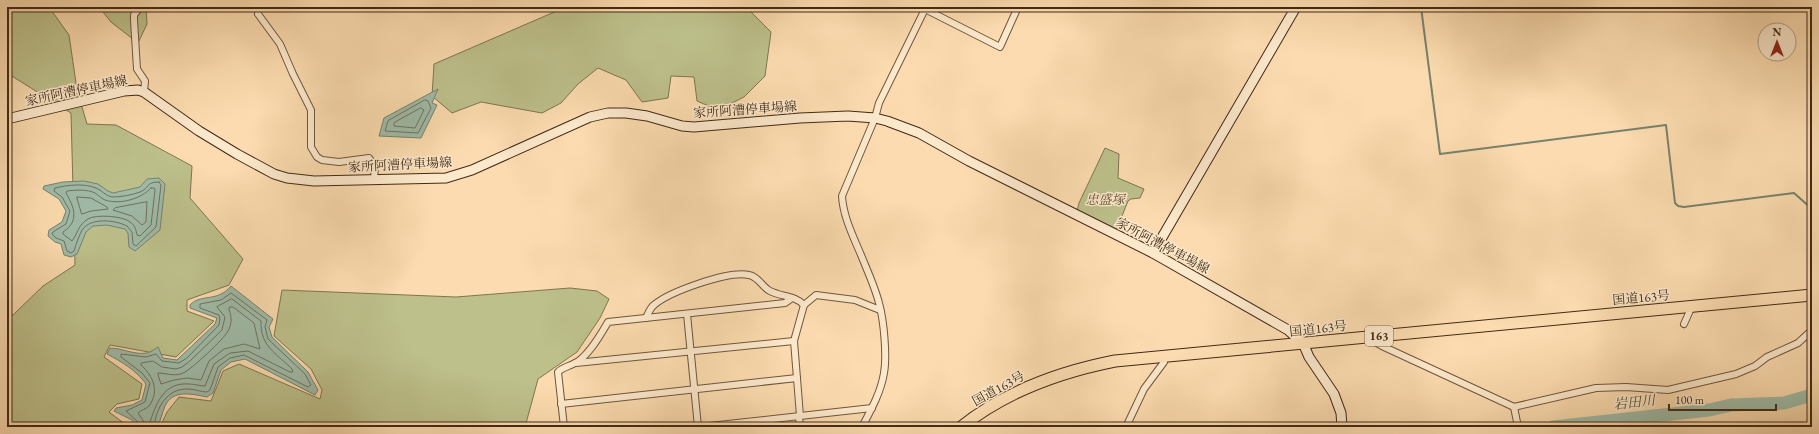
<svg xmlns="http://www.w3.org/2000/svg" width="1819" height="434" font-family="'EB Garamond','Noto Serif JP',serif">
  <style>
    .green { fill: #bdc08b; stroke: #7f7550 }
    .water { fill: #9fbba8; stroke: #79816e }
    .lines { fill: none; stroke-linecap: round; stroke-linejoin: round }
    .shore { stroke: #70725f; stroke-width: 1 }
    .stream { stroke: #79816e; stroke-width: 2 }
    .river { stroke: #9fbba8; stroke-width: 13 }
    .street-casing { stroke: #70563c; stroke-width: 8 }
    .secondary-casing { stroke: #412a16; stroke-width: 11 }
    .highway-casing { stroke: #412a16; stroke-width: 13 }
    .street { stroke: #fce8cb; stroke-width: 6 }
    .secondary { stroke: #fce8cb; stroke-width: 9 }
    .highway { stroke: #fbdbaf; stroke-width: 11 }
    .labels { text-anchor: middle; stroke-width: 3; stroke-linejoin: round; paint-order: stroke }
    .shield { fill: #fce8cb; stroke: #79634c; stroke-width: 1 }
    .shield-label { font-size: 12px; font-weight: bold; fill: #412a16 }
    .street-label { font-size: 13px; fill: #412a16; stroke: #fce8cb }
    .park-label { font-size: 13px; font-style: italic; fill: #605033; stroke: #fce8cb }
    .water-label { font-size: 14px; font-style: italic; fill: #584e3a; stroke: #fce8cb }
  </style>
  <rect width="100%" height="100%" fill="#fbdbaf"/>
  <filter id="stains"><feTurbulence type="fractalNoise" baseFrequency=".005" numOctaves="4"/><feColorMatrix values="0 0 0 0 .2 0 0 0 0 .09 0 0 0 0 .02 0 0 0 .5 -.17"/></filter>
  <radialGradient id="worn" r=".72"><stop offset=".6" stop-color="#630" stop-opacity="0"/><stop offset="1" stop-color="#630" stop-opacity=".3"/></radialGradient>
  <g class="green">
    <polygon points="7,7 49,7 69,35 77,90 87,124 116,125 192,166 190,198 243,259 229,285 187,300 187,311 214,321 176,357 110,345 104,357 142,384 139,399 117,404 109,412 129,427 9,427 7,405 7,314 13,315 43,286 75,265 71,113 7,73"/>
    <polygon points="99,7 146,7 147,24 138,43 111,22"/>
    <polygon points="558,7 746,7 771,32 765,76 744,97 718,110 697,101 694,77 671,76 668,98 642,102 626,80 598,68 578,84 561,103 542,113 481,102 452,113 432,96 434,64 559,10"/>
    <polygon points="1105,148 1119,154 1118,178 1144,189 1140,198 1131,199 1128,201 1116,231 1077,211 1079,203"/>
    <polygon points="570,288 597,291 609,299 600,318 577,352 538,379 525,427 160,427 167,412 179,397 211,401 223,371 239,364 320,399 322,390 311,369 274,336 282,290 456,297"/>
  </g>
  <g class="water">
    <polygon points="438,89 432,103 437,105 421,138 379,136 384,118"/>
    <polygon points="159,178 165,184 160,230 135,251 129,247 128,233 125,229 107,225 93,226 86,232 77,254 71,257 64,255 61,244 55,242 48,236 49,230 62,222 66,211 59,199 43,189 44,186 63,182 84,181 98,184 108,191 113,193 140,187 147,179"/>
    <path d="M231,286l42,33 -4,8 3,10 36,35 10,18 -3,5 -70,-36 -14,3 -10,8 -8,23 -6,4c-15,-3 -34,-8 -42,9 -3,7 -4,15 -8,21h-19l-6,-7 -18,-9 2,-3 16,-3 10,-5 4,-16c-10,-14 -24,-22 -39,-30l3,-6c12,0 24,7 36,5 4,0 9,-4 12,-6l5,11 14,2 38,-36 2,-6 -27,-10v-3c11,-12 27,-2 41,-19z"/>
  </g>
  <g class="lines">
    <g class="shore">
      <polygon points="425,100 428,101 431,108 418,133 385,131 388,121"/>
      <polygon points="421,108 424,110 415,128 394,126 394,123"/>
      <path d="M159,182l2,3 -5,42 -20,19 -3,-2 -1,-12 -5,-6c-12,-6 -36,-9 -45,4 -3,6 -6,14 -8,21l-3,2 -4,-2 -3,-10 -8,-3 -4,-4 1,-2 13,-8 4,-13 -8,-14 -8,-6 1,-3c12,-3 29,-5 41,0 6,2 9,8 16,9 9,0 20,-2 28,-5 10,-4 5,-10 19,-10z"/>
      <path d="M151,188h3l1,2 -4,35 -11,11 -3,-1c-1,-5 -2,-10 -7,-13 -6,-6 -35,-8 -42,-3 -10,6 -10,14 -16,22l-9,-7v-2c17,-11 11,-25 3,-39l1,-2c8,-1 20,-2 28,2 3,2 6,5 10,7 15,5 36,-1 46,-12z"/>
      <polygon points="77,197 91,198 107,207 108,209 91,211 82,214"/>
      <polygon points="147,202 146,222 142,225 132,216 113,210 115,208"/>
      <path d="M232,299l29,22c-1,25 15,32 31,48l1,3h-3l-42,-21 -18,2 -16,11 -9,22c-5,0 -10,-2 -16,-2 -26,-2 -33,20 -40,41h-3l-8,-12c3,-3 8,-4 11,-7 11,-15 4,-30 -8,-41v-2l12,-2 9,6 14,2 6,-2 8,-6 32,-31 3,-13 -8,-10z"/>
      <path d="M230,307h3l21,16 6,26 -16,-5 -20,5 -15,12 -8,19 -14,-2 -13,2 -13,4 -3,-9v-2c8,0 17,4 25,0 9,-4 41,-34 45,-42 4,-7 4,-15 1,-21z"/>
      <path d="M140,427l-1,-4 -13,-12 19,-9 5,-19 -8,-10 -21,-16v-3l25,3 10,-3 6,7 17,2 8,-5 32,-33 1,-6 -1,-4 -19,-7v-4l21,-4 10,-7 36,27 -2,7 3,12 37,35 6,11 -3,2 -64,-32 -14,3 -12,9 -8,23 -3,2c-6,0 -12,-3 -19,-3 -21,-1 -32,19 -34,38"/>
    </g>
    <polyline class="stream" points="1421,7 1440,154 1666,125 1675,203 1678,206 1684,207 1794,193 1812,209"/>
    <polyline class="river" points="1553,427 1709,410 1731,405 1784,403 1812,395"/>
    <g class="street-casing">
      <g id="street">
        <polyline points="140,7 134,15 134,20 137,69 145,81 144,92"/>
        <polyline points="925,9 1000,47 1018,7"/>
        <polyline points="258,14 280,44 293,74 311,110 311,147 317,157 322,160 339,162 369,158 375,166 374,179"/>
        <polyline points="7,110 10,118"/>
        <polyline points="687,314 698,427"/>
        <path d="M646,318c2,-4 4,-10 8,-13 15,-13 75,-35 95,-30 10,2 13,12 21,16 11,6 25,4 34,14"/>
        <polyline points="1684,324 1692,306"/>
        <polyline points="1368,338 1382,346 1514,407 1596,388 1626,387 1668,390 1736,374 1755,366 1767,357 1798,343 1812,330"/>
        <polyline points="576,363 794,341"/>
        <polyline points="561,404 797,378"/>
        <polyline points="1514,407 1518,427"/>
        <polyline points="800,416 794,341 804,305 816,295 855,300 880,310"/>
        <polyline points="799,417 800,427"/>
        <path d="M564,427l-6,-55c5,-5 10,-5 17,-9 13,-6 26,-29 33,-41l177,-19 7,-5"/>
        <polyline points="700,427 872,408"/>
        <path d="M862,427c9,-17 19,-35 22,-54 3,-17 0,-52 -5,-70 -4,-16 -12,-33 -18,-48 -8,-19 -18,-39 -19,-59l33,-78 4,-15 47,-96"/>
        <polyline points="1126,427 1144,389 1164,362 1165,357"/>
      </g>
    </g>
    <g class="secondary-casing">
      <g id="secondary">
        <polyline points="7,119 124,91 138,90 144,92 199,131 237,154 274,174 287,178 314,181 446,178 472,170 590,117 608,113 626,113 647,116 682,126 694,127 800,118 848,116 875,118 887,121 919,133 969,161 1153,253 1288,330 1303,343 1309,357 1334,394 1341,413 1342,427"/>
        <polyline points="1153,253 1296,7"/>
      </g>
    </g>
    <g class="highway-casing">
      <path id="highway" d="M961,427c45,-36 98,-55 154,-66l697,-66"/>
    </g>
    <use href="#street" class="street"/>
    <use href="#secondary" class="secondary"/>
    <use href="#highway" class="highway"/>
  </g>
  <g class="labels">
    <rect class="shield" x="1365" y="326" width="28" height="20" rx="3"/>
    <g class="shield-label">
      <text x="1379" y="340">163</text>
    </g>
    <g class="street-label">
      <text transform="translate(76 90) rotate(-12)" y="5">家所阿漕停車場線</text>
      <text transform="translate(745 109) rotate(-4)" y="5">家所阿漕停車場線</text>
      <text transform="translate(400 164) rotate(-3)" y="5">家所阿漕停車場線</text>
      <text transform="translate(1163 245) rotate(28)" y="5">家所阿漕停車場線</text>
      <text transform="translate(1641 297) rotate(-5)" y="5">国道163号</text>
      <text transform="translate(1318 328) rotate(-6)" y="5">国道163号</text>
      <text transform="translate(998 388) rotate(-29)" y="5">国道163号</text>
    </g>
    <g class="park-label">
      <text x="1105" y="204">忠盛塚</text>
    </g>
    <g class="water-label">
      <text transform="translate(1634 402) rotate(-6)" y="5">岩田川</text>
    </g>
  </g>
  <rect width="1819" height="434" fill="none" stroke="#fbdbaf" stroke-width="24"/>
  <rect x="8" y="8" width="1803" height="418" fill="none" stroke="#412a16" stroke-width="2"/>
  <rect x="12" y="12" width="1795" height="410" fill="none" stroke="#412a16"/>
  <g transform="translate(1777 42)"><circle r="19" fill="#fce8cb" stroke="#b19c83"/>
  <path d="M0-3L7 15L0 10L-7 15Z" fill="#8f2418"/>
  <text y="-6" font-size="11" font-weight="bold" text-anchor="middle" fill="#412a16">N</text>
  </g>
  <path d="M1669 404v6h107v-6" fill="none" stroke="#412a16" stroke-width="2"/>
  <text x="1675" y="404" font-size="12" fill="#412a16" stroke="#fce8cb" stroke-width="3" paint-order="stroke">100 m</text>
  <rect width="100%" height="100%" filter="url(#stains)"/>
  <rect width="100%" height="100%" fill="url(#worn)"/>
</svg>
